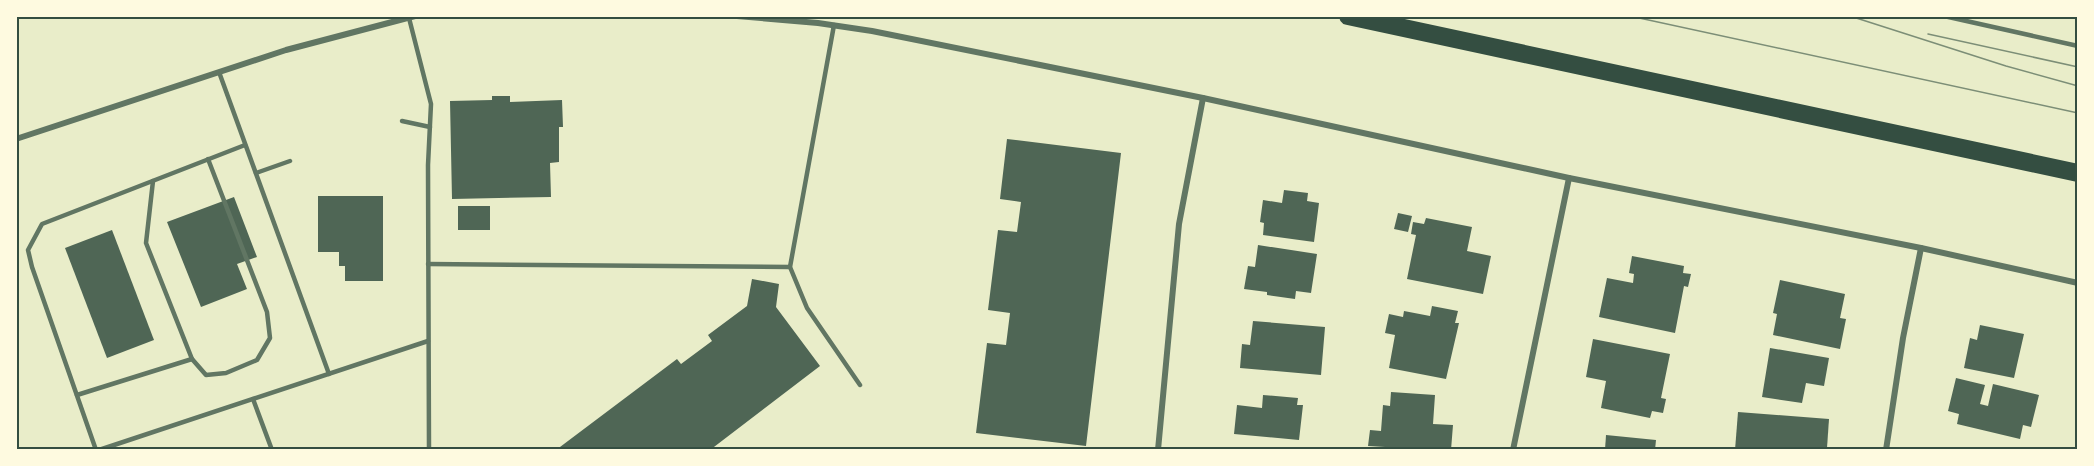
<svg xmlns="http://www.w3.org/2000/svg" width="2094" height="466" font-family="'DM Sans',sans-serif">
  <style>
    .building { fill: #4f6655 }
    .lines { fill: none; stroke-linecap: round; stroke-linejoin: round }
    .service { stroke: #617663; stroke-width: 4.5 }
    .minor { stroke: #617663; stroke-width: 6 }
    .motorway { stroke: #344e41; stroke-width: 18 }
    .tram { stroke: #7c8e77; stroke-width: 1.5 }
    .neatline { fill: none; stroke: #344e41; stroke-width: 2 }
  </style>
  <rect width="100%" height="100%" fill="#e9edc9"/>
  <g class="building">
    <polygon points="492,96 510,96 510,102 562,100 563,127 559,127 559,162 550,163 551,197 452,199 450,101 492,100"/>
    <polygon points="1007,139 1121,153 1086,446 976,433 987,343 1006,345 1010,313 988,310 998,230 1017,232 1021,202 1000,199"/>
    <polygon points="1284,190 1308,193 1307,201 1319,203 1314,242 1263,235 1264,223 1260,222 1263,200 1282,203"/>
    <polygon points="318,196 383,196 383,281 345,281 345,266 339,266 339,252 318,252"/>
    <polygon points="234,197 257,257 237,264 247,289 201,307 167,222"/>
    <rect x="458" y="206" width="32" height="24"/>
    <polygon points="1398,213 1412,216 1408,232 1394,229"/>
    <polygon points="1426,218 1472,227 1467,251 1491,256 1483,294 1407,279 1416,235 1411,234 1413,222 1424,224"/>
    <polygon points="112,230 154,340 107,358 65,248"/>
    <polygon points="1258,245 1317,254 1311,293 1296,291 1295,299 1267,295 1267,292 1244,289 1248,266 1255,267"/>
    <polygon points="1632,256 1684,266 1683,273 1691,274 1688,287 1684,286 1675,333 1599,317 1607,278 1633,283 1634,274 1629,273"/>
    <polygon points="752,279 779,284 776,307 820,366 710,450 556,450 677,359 681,364 712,341 708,335 747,306"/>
    <polygon points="1780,280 1845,294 1840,318 1846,319 1840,349 1773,335 1777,314 1773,313"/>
    <polygon points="1432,306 1458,311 1455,323 1459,323 1446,379 1389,368 1395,335 1385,333 1389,314 1403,317 1404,311 1430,316"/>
    <polygon points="1253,321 1325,327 1321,375 1240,368 1242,344 1250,345"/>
    <polygon points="1980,325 2024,334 2014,378 1964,368 1970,338 1977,340"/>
    <polygon points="1593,339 1670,354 1661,398 1666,399 1663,413 1652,411 1650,418 1601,408 1606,381 1586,377"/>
    <polygon points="1770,348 1829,358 1824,386 1806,383 1802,403 1762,397"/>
    <polygon points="1956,378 1985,385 1980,404 1988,406 1993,384 2039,395 2031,427 2023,425 2020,439 1957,424 1959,414 1948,411"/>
    <polygon points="1391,392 1435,395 1433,424 1453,425 1451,450 1385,450 1385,447 1368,446 1370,430 1381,431 1383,405 1390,406"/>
    <polygon points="1263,395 1298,398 1297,405 1303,405 1299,440 1234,434 1237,405 1262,408"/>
    <polygon points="1738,412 1829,419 1827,448 1735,450"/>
    <polygon points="1606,435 1656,440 1655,450 1605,450"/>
  </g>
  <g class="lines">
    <g class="service">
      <polyline points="1944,16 2078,46"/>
      <polyline points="409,18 431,104 428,165 429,450"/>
      <polyline points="834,25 790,267 807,308 860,385"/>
      <polyline points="219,72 329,374"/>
      <polyline points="402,121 430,127"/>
      <polyline points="256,173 290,161"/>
      <polyline points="428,264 790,267"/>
      <polyline points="192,359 206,375 226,373 257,360 270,338 267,312 208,159"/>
      <polyline points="77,395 192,359 146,243 153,181"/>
      <polyline points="253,399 272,450"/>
      <polyline points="96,450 32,267 28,250 42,224 245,145"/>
      <polyline points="99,450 428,341"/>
    </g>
    <g class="minor">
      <polyline points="737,16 818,23 872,31 1203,98 1569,178 1921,248 2078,283"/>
      <polyline points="16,139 286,50 415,16"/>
      <polyline points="1158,450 1179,224 1203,98"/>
      <polyline points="1513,450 1569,178"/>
      <polyline points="1886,450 1903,338 1921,248"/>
    </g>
    <polyline class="motorway" points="1348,16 2078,173"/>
    <g class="tram">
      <polyline points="1630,16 2078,113"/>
      <polyline points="1850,16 2006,66 2078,86"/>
      <polyline points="1928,34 2078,67"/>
    </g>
  </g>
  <rect width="2094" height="466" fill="none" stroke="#fefae0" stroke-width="36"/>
  <rect x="18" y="18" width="2058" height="430" class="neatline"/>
</svg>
